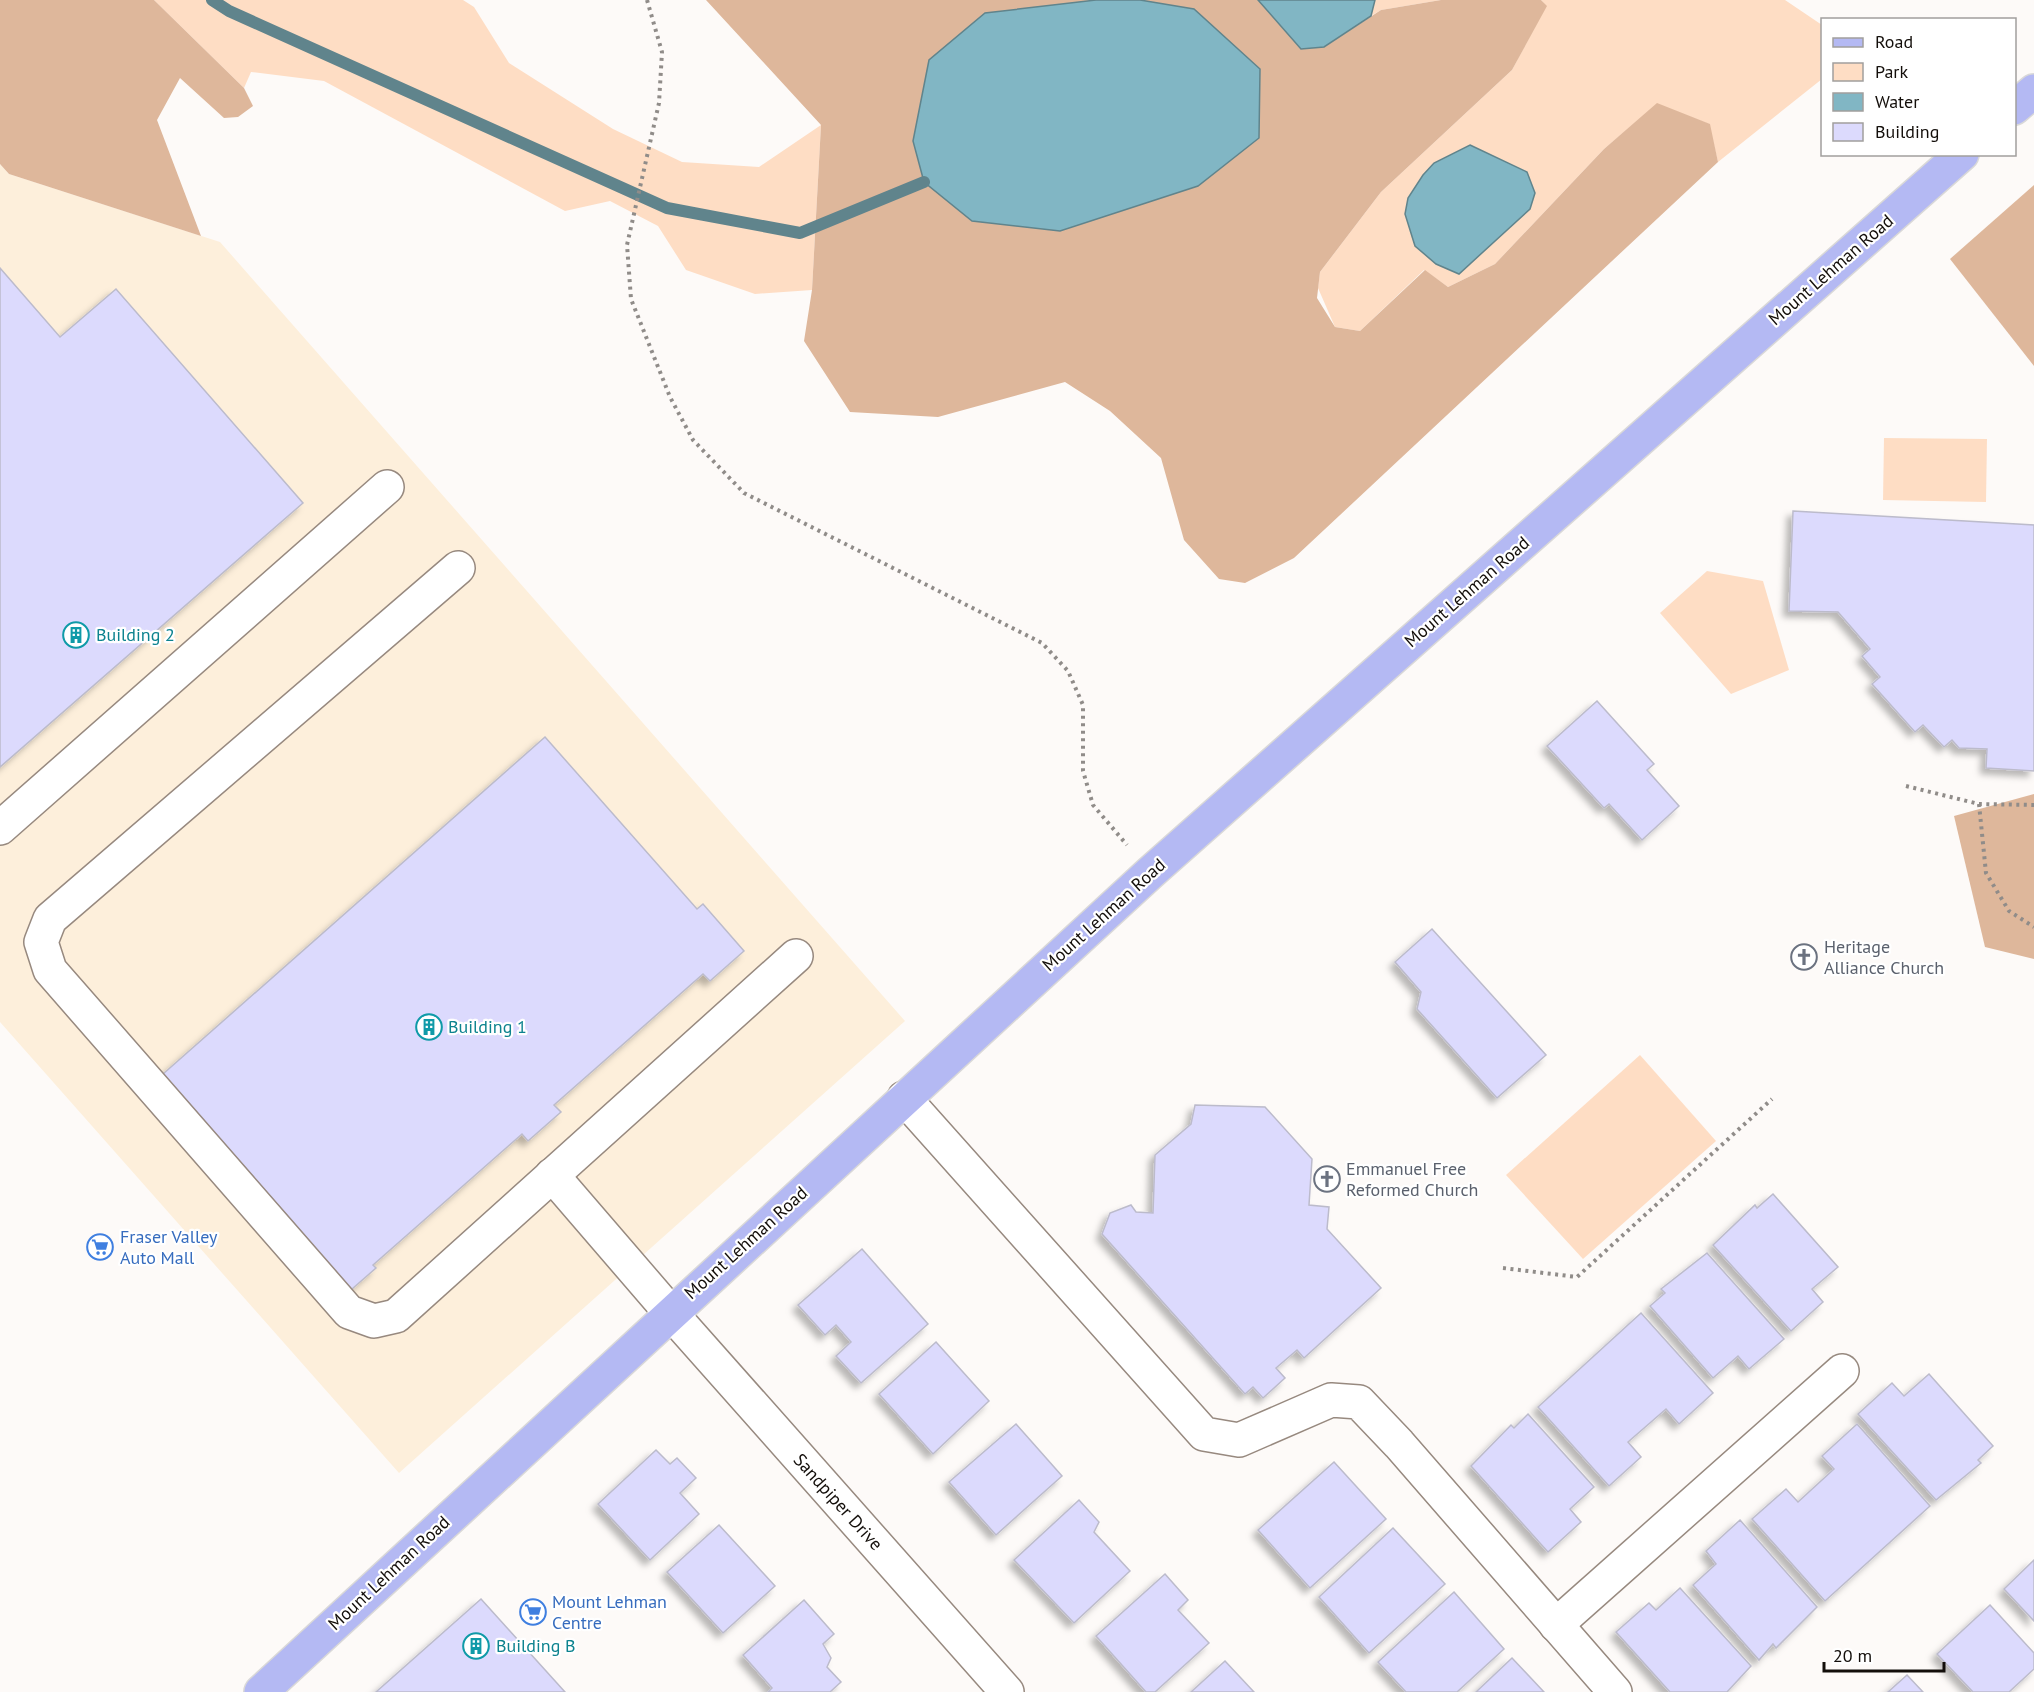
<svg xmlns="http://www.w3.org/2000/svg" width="2034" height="1692" font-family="'PT Sans',sans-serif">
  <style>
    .industrial { fill: #fdefdb }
    .green { fill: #feddc4 }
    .forest { fill: #deb79b }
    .water { fill: #81b6c4; stroke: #60848c; stroke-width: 1.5 }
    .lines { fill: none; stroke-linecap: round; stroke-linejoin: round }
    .stream { stroke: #60848c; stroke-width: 12 }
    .building { fill: #dcdafd; stroke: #bcbbcb; stroke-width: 1.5; filter: url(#shadow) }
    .minor-casing { stroke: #97897f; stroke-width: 36 }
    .major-casing { stroke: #d9d8d8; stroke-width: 36 }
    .path { stroke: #908c89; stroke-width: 4; stroke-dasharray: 3 4.5; stroke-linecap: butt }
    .minor { stroke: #fff; stroke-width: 33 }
    .major { stroke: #b4b9f3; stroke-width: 33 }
    .labels { text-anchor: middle; stroke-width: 4.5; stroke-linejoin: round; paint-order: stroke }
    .street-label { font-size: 18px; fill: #130e0a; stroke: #fff }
    .culture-label { font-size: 18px; fill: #0d838f; stroke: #fff; text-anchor: start }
    .worship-label { font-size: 18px; fill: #5b616d; stroke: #fff; text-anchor: start }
    .shop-label { font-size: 18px; fill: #366cbe; stroke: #fff; text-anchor: start }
  </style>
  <defs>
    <filter id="shadow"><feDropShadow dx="-5.5" dy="5.5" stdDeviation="3" flood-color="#0004"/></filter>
  </defs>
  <rect width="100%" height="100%" fill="#fdfaf8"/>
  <polygon class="industrial" points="0,164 9,174 220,242 905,1021 399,1473 0,1022"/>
  <g class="green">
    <polygon points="154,0 463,0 474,7 509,63 613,129 682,162 759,167 821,125 812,290 755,294 686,270 658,226 610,201 565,211 324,81 251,72 244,88"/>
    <polygon points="1375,0 1441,0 1381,10 1371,16"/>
    <polygon points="1541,0 1785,0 1822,25 1822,79 1718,162 1709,124 1657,104 1604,149 1495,264 1448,287 1424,270 1360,331 1335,327 1318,288 1320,272 1381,192 1512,70 1546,6"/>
    <polygon points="1884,438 1987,439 1986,502 1883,500"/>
    <polygon points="1707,571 1763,581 1789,670 1731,694 1660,613"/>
    <polygon points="1640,1055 1716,1141 1583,1259 1506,1175"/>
  </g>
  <g class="forest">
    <polygon points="0,0 154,0 244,88 253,106 238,117 224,118 180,78 157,120 201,236 9,174 0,164"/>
    <polygon points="706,0 1258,0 1301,49 1324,47 1381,10 1441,0 1541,0 1547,6 1512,70 1381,192 1320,272 1317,298 1335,327 1360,331 1425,270 1448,287 1495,264 1604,149 1657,103 1710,124 1718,162 1294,558 1245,583 1219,579 1184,540 1161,458 1110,411 1065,382 938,417 850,412 804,341 812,290 821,125"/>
    <polygon points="2034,185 2034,366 1950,259"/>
    <polygon points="2034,794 2034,959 1985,947 1954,816"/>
  </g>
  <g class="water">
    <polygon points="1096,0 1140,0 1194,9 1260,69 1259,138 1198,186 1060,231 972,221 924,182 913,141 929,60 985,13"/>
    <polygon points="1258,0 1375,0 1371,16 1324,47 1301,49"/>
    <polygon points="1470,145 1527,172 1535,193 1530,209 1459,274 1436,264 1415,246 1405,214 1408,198 1423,175 1434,163"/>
  </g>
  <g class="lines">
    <polyline class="stream" points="212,0 229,11 667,208 800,233 924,182"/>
  </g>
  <g class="building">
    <polygon points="0,268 60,337 116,289 303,503 0,767"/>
    <polygon points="1793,511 2034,525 2034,771 1986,768 1987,749 1959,748 1952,740 1944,747 1923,725 1915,732 1872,684 1880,677 1862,656 1870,649 1838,612 1789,611"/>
    <polygon points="1597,701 1654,764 1647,770 1679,806 1642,840 1609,804 1604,808 1547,746"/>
    <polygon points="545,737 697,909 703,904 744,951 710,981 703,974 554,1105 561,1112 528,1141 522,1134 373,1265 376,1268 344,1296 305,1252 313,1245 163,1074"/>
    <polygon points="1432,929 1546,1055 1497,1098 1417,1009 1421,992 1395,962"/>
    <polygon points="1195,1105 1265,1107 1312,1159 1309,1205 1329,1207 1327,1229 1381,1288 1304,1358 1297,1350 1276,1368 1285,1378 1263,1398 1253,1387 1245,1394 1102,1234 1110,1213 1131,1205 1136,1212 1153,1213 1155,1155 1191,1124"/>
    <polygon points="1773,1194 1838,1267 1812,1289 1823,1302 1791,1331 1713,1245 1755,1205 1757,1208"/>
    <polygon points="862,1249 928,1324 861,1383 836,1356 851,1342 836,1325 825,1335 798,1305"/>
    <polygon points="1707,1253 1784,1339 1749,1369 1738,1356 1713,1378 1650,1306 1665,1293 1661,1289"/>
    <polygon points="1641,1313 1713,1393 1679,1424 1666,1409 1628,1442 1641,1457 1609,1486 1538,1407"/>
    <polygon points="936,1342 989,1401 933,1454 879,1394"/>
    <polygon points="1929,1374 1993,1446 1978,1460 1981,1463 1936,1500 1858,1414 1892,1383 1904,1396"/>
    <polygon points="1528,1414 1594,1487 1570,1509 1581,1522 1548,1552 1471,1466 1511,1425 1514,1428"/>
    <polygon points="1016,1424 1062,1476 996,1535 949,1482"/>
    <polygon points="1857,1424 1930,1506 1825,1601 1752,1519 1786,1489 1798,1502 1834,1469 1822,1456"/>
    <polygon points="656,1450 670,1464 677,1458 696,1478 680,1493 699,1514 650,1560 598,1504"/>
    <polygon points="1334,1462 1386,1519 1310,1588 1258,1530"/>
    <polygon points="1079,1500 1099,1522 1094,1532 1130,1571 1074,1623 1014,1560"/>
    <polygon points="1740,1520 1817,1607 1776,1648 1773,1644 1759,1660 1693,1585 1716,1564 1706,1551"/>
    <polygon points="719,1525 775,1586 723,1633 667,1572"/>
    <polygon points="1393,1528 1445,1584 1369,1653 1319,1597"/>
    <polygon points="2034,1560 2034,1621 2004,1589"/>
    <polygon points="1165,1574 1188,1600 1178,1610 1209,1643 1155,1692 1146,1692 1096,1636"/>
    <polygon points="1680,1588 1751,1666 1727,1692 1670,1692 1616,1632 1649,1603 1656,1610"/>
    <polygon points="1454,1592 1504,1649 1457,1692 1406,1692 1378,1662"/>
    <polygon points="481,1599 565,1692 376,1692"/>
    <polygon points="804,1600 834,1634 823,1644 831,1658 827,1667 841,1682 830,1692 768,1692 772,1688 743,1655"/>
    <polygon points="1990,1605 2034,1653 2034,1669 2009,1692 1973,1692 1937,1654"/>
    <polygon points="1512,1658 1544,1692 1476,1692"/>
    <polygon points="1225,1661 1254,1692 1191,1692"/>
    <polygon points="1907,1675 1923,1692 1888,1692"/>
  </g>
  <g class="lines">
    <g class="minor-casing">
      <g id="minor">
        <polyline points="458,568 50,919 41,942 50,970 349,1312 374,1321 396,1316 796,956"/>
        <polyline points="0,828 387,487"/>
        <polyline points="904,1098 1204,1434 1239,1440 1331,1400 1359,1402 1399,1444 1615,1692"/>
        <polyline points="552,1175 670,1312 1007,1692"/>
        <polyline points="1556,1625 1842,1371"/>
      </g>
    </g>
    <g class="major-casing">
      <g id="major">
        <polyline points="2014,108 2034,91"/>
        <polyline points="261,1692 1150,873 1962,154"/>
      </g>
    </g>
    <g class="path">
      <polyline points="647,0 662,52 659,103 627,245 631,299 670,397 693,440 744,493 1042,643 1068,671 1083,705 1083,771 1093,805 1127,845"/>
      <polyline points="1906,786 1979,804 2034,805"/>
      <polyline points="1979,804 1986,873 2009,911 2034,927"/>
      <polyline points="1503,1268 1577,1277 1772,1099"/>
    </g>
    <use href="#minor" class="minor"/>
    <use href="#major" class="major"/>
  </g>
  <defs>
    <g id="building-ring" transform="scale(1.35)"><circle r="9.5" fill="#fff" stroke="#0f9aa8" stroke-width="1.5"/><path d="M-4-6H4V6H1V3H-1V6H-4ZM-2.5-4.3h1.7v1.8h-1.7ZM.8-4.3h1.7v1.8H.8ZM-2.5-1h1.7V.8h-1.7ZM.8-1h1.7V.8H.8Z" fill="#0f9aa8"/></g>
    <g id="church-ring" transform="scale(1.35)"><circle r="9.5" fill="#fff" stroke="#6b7280" stroke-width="1.5"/><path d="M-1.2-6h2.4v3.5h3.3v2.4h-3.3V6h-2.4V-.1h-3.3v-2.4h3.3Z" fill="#6b7280"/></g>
    <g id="supermarket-ring" transform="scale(1.35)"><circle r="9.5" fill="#fff" stroke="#3f7fe0" stroke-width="1.5"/><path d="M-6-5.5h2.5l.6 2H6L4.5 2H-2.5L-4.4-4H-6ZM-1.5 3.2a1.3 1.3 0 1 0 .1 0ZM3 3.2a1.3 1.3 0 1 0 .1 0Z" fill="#3f7fe0"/></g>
  </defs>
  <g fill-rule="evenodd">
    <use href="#building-ring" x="76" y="635"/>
    <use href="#church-ring" x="1804" y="957"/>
    <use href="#building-ring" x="429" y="1027"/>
    <use href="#church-ring" x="1327" y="1179"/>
    <use href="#supermarket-ring" x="100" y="1247"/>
    <use href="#supermarket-ring" x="533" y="1612"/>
    <use href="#building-ring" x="476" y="1646"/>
  </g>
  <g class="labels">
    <g class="street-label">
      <text transform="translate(1831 270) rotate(-41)" y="6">Mount Lehman Road</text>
      <text transform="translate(1467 592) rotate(-41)" y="6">Mount Lehman Road</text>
      <text transform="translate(1104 915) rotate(-42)" y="6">Mount Lehman Road</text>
      <text transform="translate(746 1243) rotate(-42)" y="6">Mount Lehman Road</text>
      <text transform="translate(838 1502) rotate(48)" y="6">Sandpiper Drive</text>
      <text transform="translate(389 1573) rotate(-43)" y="6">Mount Lehman Road</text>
    </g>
    <g class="culture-label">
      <text x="96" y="641">Building 2</text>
      <text x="448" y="1033">Building 1</text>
      <text x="496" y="1652">Building B</text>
    </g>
    <g class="worship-label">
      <text x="1824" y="953">Heritage<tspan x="1824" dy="21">Alliance Church</tspan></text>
      <text x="1346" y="1175">Emmanuel Free<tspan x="1346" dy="21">Reformed Church</tspan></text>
    </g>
    <g class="shop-label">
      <text x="120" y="1243">Fraser Valley<tspan x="120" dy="21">Auto Mall</tspan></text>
      <text x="552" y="1608">Mount Lehman<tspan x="552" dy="21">Centre</tspan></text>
    </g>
  </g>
  <rect x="1821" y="18" width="195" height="138" fill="#ffffff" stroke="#a19f9d" stroke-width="1.5"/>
  <rect x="1833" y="38" width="30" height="9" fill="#b4b9f3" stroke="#a19f9d" stroke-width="1.5"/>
  <text x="1875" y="48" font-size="18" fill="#130e0a">Road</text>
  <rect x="1833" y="63" width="30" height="18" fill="#feddc4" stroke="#a19f9d" stroke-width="1.5"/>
  <text x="1875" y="78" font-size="18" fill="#130e0a">Park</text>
  <rect x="1833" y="93" width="30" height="18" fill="#81b6c4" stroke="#a19f9d" stroke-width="1.5"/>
  <text x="1875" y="108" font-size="18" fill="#130e0a">Water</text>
  <rect x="1833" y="123" width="30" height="18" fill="#dcdafd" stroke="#a19f9d" stroke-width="1.5"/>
  <text x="1875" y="138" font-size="18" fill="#130e0a">Building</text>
  <path d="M1824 1662v9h120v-9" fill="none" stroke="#130e0a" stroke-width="3"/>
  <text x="1833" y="1662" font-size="18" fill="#130e0a" stroke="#ffffff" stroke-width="4.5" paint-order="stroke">20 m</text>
</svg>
